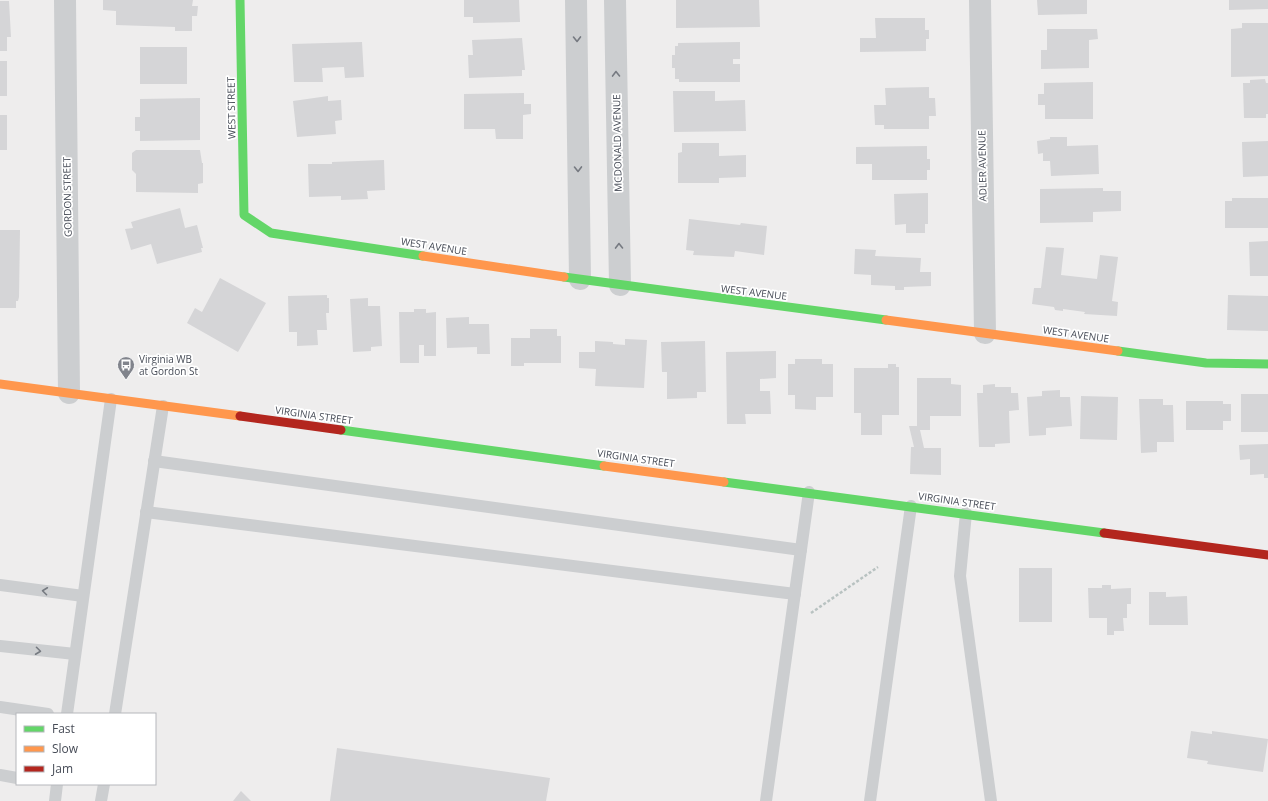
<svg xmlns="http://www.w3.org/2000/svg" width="1268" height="801" font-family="'Open Sans',sans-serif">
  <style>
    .building { fill: #d5d5d7 }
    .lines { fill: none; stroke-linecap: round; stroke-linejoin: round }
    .path { stroke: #b8c2c1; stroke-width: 2.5; stroke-dasharray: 3 2; stroke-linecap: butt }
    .lane { stroke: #ccced0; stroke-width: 12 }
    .street { stroke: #ccced0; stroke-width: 22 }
    .fast { stroke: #63d668; stroke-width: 9 }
    .slow { stroke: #ff974d; stroke-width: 9 }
    .jam { stroke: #b3261e; stroke-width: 9 }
    .oneway { stroke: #767a81 }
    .labels { text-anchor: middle; stroke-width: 3.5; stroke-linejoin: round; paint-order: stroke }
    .street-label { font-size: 10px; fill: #474c57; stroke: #fff }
    .poi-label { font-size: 10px; fill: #474c57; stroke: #fff; text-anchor: start }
  </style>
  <rect width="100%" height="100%" fill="#eeeded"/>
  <g class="building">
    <polygon points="103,0 193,0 192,6 198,6 197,16 192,16 192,31 175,31 175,27 116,25 116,11 103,10"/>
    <polygon points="464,0 519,0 520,22 473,23 473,17 464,17"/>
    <polygon points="676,0 759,0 760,27 676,28"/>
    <polygon points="1037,0 1087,0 1087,14 1038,15"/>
    <polygon points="1229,0 1268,0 1268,9 1229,10"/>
    <polygon points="0,1 9,1 11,37 7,37 7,51 0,51"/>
    <polygon points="875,18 925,18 925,30 929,30 929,39 926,39 926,51 860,52 860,38 876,38"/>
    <polygon points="1242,23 1268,23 1268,76 1231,77 1231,29 1242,28"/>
    <polygon points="1047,29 1097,29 1098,39 1089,40 1089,68 1041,69 1041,50 1047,50"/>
    <polygon points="522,38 525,70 522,70 522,76 469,78 468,55 473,55 472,40"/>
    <polygon points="362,42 364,77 345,78 344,67 322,68 323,82 294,82 292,44"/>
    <polygon points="740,42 740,59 733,59 733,64 740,64 740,82 679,82 679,79 675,79 675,68 672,68 672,55 675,55 675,46 678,46 678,43"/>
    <rect x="140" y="47" width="47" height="37"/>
    <rect x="0" y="61" width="7" height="35"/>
    <polygon points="1265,79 1266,83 1268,83 1268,114 1266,114 1266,118 1244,118 1243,83 1250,83 1250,80"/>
    <polygon points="1093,82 1093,119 1045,119 1045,105 1038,105 1038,94 1044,94 1044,83"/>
    <polygon points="929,87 929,98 935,98 936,116 929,116 929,129 884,129 884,125 875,125 874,105 886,105 885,88"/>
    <polygon points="673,91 715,91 715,101 745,100 746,131 674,132"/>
    <polygon points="524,93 524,104 531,104 531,114 523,115 523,139 496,139 495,129 464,129 464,94"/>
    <polygon points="328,96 328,101 341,100 342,120 335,121 336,134 297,137 293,101"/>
    <polygon points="200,98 200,140 140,141 140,131 135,131 135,117 140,117 140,99"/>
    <rect x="0" y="115" width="7" height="35"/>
    <polygon points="1050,137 1067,137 1067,146 1098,145 1099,174 1051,176 1050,161 1043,161 1043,153 1038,154 1037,141 1050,139"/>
    <polygon points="1268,141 1268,176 1243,177 1242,142"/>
    <polygon points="682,143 719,143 719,156 746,155 746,177 719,178 719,183 678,183 678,153 682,152"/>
    <polygon points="927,146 927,159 930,159 930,170 927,170 927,180 872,180 872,164 856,164 856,147"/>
    <polygon points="136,150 200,150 202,163 203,163 203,183 198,184 198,193 136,192 136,174 132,170 132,153"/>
    <polygon points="384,160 385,190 367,191 368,199 341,200 341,196 309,197 308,164 332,164 332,162"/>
    <polygon points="1103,188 1103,191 1121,191 1121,211 1093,212 1093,222 1040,223 1040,189"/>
    <polygon points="928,193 928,224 925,224 925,233 906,233 906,224 895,225 894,194"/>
    <polygon points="1232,198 1268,198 1268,228 1225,228 1225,201 1232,201"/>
    <polygon points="180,208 185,228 197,225 203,248 201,248 202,252 157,264 151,244 131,250 125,229 133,228 131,222"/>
    <polygon points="689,219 740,225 741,223 767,226 764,255 735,251 734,257 693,255 694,251 686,250"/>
    <polygon points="0,230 20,230 19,297 18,301 16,301 16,308 0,308"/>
    <polygon points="1268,241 1268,276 1250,276 1249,242"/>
    <polygon points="1046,247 1064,248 1061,275 1097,279 1100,255 1118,257 1112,301 1118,302 1117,316 1084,314 1085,312 1063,309 1063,311 1055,310 1054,307 1032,304 1034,288 1041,288"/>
    <polygon points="855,249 876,250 875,256 921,258 920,272 931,272 931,286 904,287 904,290 895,290 895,286 871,285 871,275 854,274"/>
    <polygon points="220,278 266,303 238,352 187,323 195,308 202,312"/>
    <polygon points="327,295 327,298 329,298 329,313 326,313 327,330 317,330 318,345 297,346 297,332 289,332 288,296"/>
    <polygon points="1228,295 1268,296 1268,331 1227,330"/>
    <polygon points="368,298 368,306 380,306 382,346 371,347 371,351 353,352 350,299"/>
    <polygon points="414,309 426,309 426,313 436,312 436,356 424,356 424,345 419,345 419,363 400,363 399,312 414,312"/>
    <polygon points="469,317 469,324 489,324 490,354 477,354 477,347 447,348 446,318"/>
    <polygon points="530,329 557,329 557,336 561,336 561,363 524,363 524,366 511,366 511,338 530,338"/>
    <polygon points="625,339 647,340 644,388 595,386 596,369 579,368 579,352 595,352 595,341 613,342 613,344 625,345"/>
    <polygon points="705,341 706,392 697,392 697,398 667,399 667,372 662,372 661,342"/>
    <polygon points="776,351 776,378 760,379 760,391 770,391 771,414 745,414 746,424 727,424 726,352"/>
    <polygon points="795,359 822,359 822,364 833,364 833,397 816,397 816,410 795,409 795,395 788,395 788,364 795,364"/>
    <polygon points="888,364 896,364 896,367 899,367 899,415 882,415 882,435 861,435 861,413 854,413 854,368 888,368"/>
    <polygon points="917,378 951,378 951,384 961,385 961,416 930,416 930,430 920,430 924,448 941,448 941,475 910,474 911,447 914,447 909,426 917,426"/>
    <polygon points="995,384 995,387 1011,387 1011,393 1018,393 1019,410 1009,411 1010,443 995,444 995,447 979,447 977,393 983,393 983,385"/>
    <polygon points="1060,390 1060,397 1070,397 1072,426 1046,428 1046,435 1029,436 1027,397 1042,396 1042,391"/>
    <rect x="1241" y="394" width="27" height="38"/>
    <polygon points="1081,396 1118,397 1117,440 1080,439"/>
    <polygon points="1139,399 1163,399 1163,405 1173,405 1174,442 1157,442 1157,452 1141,453"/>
    <polygon points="1186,401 1223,401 1223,404 1231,404 1231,421 1223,421 1223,430 1186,430"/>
    <polygon points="1268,444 1268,478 1264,478 1264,474 1250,475 1250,459 1240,460 1239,445"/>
    <rect x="1019" y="568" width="33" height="54"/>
    <polygon points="1102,585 1111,585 1111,589 1131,588 1131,604 1127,604 1127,618 1123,618 1124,631 1114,631 1114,635 1107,635 1107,618 1089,618 1088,588 1102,588"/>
    <polygon points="1149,592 1166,592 1166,597 1187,596 1188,625 1149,625"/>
    <polygon points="1191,731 1212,734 1212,731 1268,739 1263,772 1207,764 1208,761 1187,758"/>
    <polygon points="337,748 550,778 546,801 330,801"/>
    <polygon points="241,791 251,801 233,801"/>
  </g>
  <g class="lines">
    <polyline class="path" points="811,613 878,567"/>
    <g class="lane">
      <polyline points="154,461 801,550"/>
      <polyline points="146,512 795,594"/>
      <polyline points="966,513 960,576 991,801"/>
      <polyline points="0,585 83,596"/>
      <polyline points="0,646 75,654"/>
      <polyline points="0,707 48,714"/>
      <polyline points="67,714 111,399"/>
      <polyline points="115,714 163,406"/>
      <polyline points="0,775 17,778"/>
      <polyline points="55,801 57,784"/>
      <polyline points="101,801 104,784"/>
      <polyline points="766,801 809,492"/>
      <polyline points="870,801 911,506"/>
    </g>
    <g class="street">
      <polyline points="65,0 69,393"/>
      <polyline points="576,0 580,279"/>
      <polyline points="615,0 620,285"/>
      <polyline points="980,0 985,333"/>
    </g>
    <g class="fast">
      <polyline points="240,0 244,215 271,233 423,256"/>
      <polyline points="564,277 886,320"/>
      <polyline points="1118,351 1206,363 1268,364"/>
      <polyline points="341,430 604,466"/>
      <polyline points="724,482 1104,533"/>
    </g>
    <g class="slow">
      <polyline points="423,256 564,277"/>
      <polyline points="886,320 1118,351"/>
      <polyline points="0,384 240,416"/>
      <polyline points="604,466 724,482"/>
    </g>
    <g class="jam">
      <polyline points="240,416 341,430"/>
      <polyline points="1104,533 1268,555"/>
    </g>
  </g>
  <defs><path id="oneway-chevron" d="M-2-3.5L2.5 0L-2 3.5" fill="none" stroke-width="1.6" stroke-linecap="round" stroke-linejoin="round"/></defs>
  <g class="oneway">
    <use href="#oneway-chevron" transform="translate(577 39) rotate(89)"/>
    <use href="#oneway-chevron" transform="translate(616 74) rotate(-91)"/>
    <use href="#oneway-chevron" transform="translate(578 169) rotate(89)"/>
    <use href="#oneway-chevron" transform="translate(619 246) rotate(-91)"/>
    <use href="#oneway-chevron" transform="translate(45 591) rotate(-173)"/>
    <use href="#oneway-chevron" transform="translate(38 651) rotate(7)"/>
  </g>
  <defs>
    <g id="bus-pin" transform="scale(0.9)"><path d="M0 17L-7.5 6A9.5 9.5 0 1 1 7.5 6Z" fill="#81848c" stroke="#fff"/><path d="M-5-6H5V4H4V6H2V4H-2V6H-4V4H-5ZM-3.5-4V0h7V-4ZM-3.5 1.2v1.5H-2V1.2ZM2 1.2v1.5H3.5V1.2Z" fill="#fff"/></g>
  </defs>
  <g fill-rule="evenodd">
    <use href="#bus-pin" x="126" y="365"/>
  </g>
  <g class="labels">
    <g class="street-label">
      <text transform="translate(231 108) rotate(-91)" y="4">WEST STREET</text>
      <text transform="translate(617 143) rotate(-91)" y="4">MCDONALD AVENUE</text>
      <text transform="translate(982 166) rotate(-91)" y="4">ADLER AVENUE</text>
      <text transform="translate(67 197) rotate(-91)" y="4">GORDON STREET</text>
      <text transform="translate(434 246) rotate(9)" y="4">WEST AVENUE</text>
      <text transform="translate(754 292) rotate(7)" y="4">WEST AVENUE</text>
      <text transform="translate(1076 334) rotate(8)" y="4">WEST AVENUE</text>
      <text transform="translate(314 415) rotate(8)" y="4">VIRGINIA STREET</text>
      <text transform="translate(636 458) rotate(8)" y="4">VIRGINIA STREET</text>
      <text transform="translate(957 501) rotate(8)" y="4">VIRGINIA STREET</text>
    </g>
    <g class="poi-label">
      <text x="139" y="363">Virginia WB<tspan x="139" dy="12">at Gordon St</tspan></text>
    </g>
  </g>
  <rect x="16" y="713" width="140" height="72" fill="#ffffff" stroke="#b5b7bc"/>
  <rect x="24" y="726" width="20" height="6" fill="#63d668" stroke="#b5b7bc"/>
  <text x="52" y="733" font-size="12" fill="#474c57">Fast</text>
  <rect x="24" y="746" width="20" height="6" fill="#ff974d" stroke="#b5b7bc"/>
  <text x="52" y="753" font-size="12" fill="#474c57">Slow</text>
  <rect x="24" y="766" width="20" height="6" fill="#b3261e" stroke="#b5b7bc"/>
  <text x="52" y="773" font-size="12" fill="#474c57">Jam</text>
</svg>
